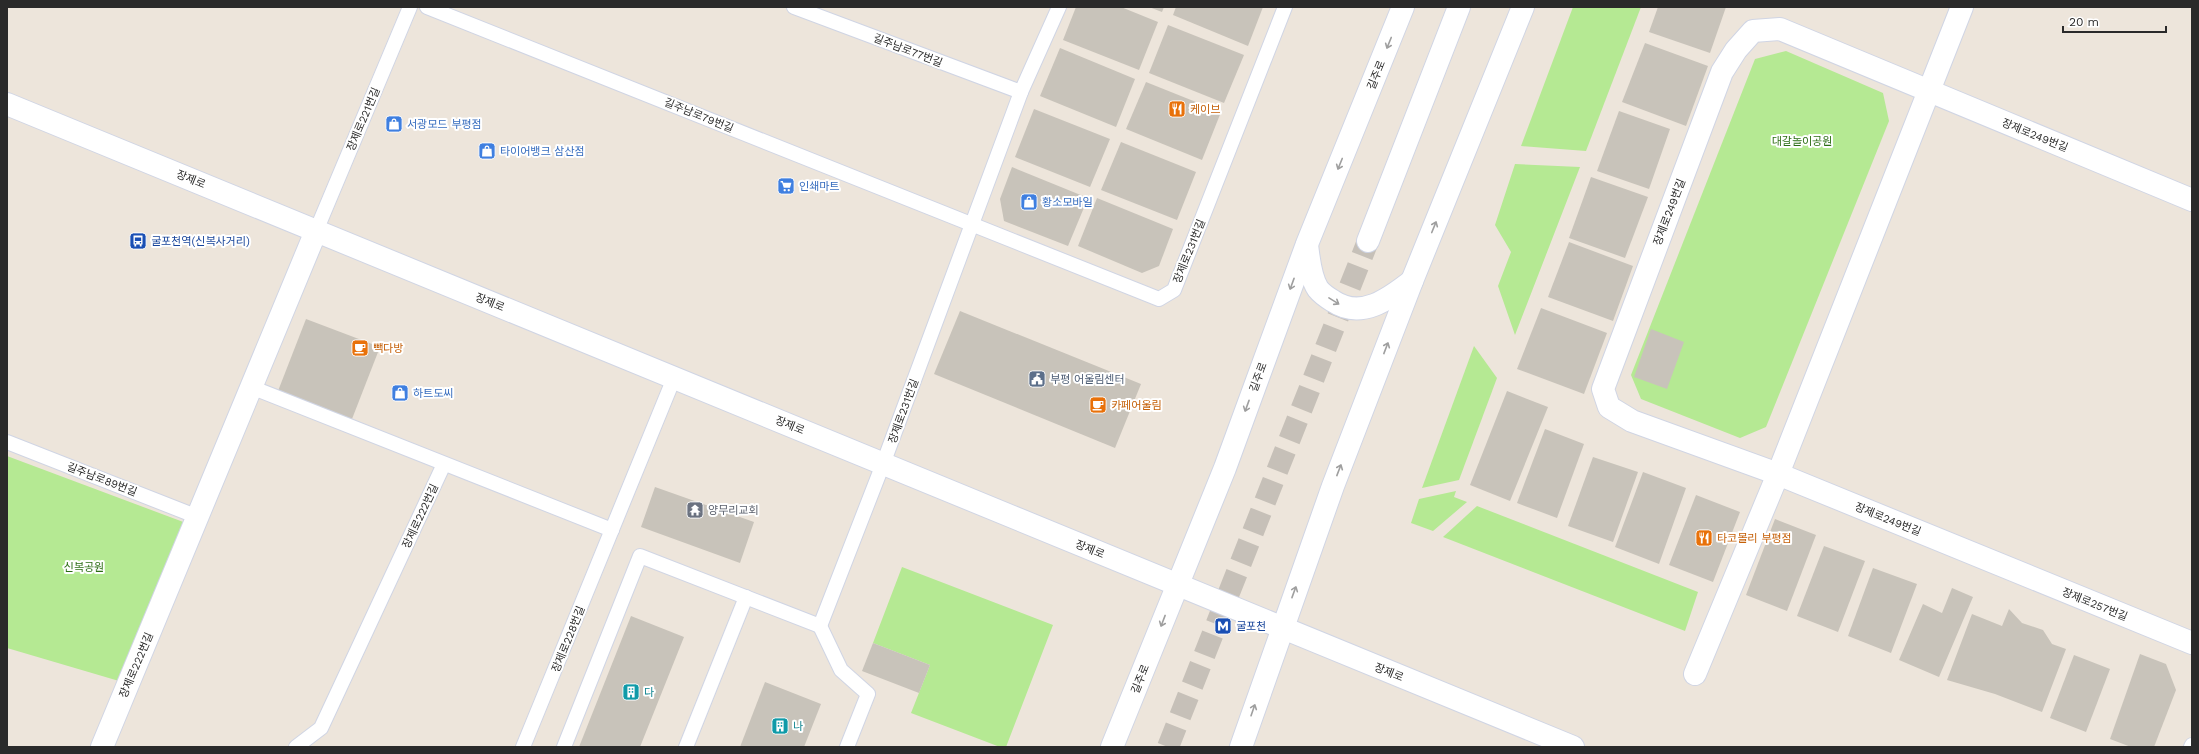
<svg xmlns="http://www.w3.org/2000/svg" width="2199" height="754" font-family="'Work Sans','Noto Sans KR',sans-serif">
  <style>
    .green { fill: #b5e993 }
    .building { fill: #c8c3ba }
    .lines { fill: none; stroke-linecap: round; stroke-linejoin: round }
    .secondary-tunnel { stroke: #c6c0b8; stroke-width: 22; stroke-dasharray: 22 11; stroke-linecap: butt }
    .lane-casing { stroke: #d0d5e4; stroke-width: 16 }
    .street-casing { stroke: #d0d5e4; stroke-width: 24 }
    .secondary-casing { stroke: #d0d5e4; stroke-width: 24 }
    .lane { stroke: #fff; stroke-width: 14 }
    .street { stroke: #fff; stroke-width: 22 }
    .secondary { stroke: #fff; stroke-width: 22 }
    .oneway { stroke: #9f9f9f }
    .labels { text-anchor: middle; stroke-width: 4; stroke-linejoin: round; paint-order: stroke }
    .street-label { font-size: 11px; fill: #2a2a2a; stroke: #fff }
    .food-label { font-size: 11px; fill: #c56008; stroke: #fff; text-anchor: start }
    .shop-label { font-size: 11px; fill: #366cbe; stroke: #fff; text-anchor: start }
    .park-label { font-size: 11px; fill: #2b6d14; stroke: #fff }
    .transit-label { font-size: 11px; fill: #164399; stroke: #fff; text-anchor: start }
    .service-label { font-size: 11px; fill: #4e5e75; stroke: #fff; text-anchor: start }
    .worship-label { font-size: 11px; fill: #5b616d; stroke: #fff; text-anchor: start }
    .culture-label { font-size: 11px; fill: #0d838f; stroke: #fff; text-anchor: start }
  </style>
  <rect width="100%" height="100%" fill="#ede5db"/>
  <g class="green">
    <polygon points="1573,7 1641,7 1586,151 1521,146"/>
    <polygon points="1786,51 1883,93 1889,121 1766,427 1740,438 1641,399 1631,375 1755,59"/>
    <polygon points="1515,164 1580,167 1515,335 1498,286 1511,252 1495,225"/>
    <polygon points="1474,346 1497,378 1459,480 1422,488"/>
    <polygon points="7,456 186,523 119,681 7,648"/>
    <polygon points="1456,491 1454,497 1467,502 1433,531 1411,523 1419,499"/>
    <polygon points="1477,506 1698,592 1685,631 1443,537"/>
    <polygon points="902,567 1053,625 1006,747 1000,747 911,713 930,665 873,643"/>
  </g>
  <g class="building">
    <polygon points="1076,7 1121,7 1158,22 1139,70 1063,40"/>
    <polygon points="1149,7 1164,7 1162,12"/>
    <polygon points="1176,7 1263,7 1248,46 1173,15"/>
    <polygon points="1658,7 1726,7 1710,53 1649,32"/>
    <polygon points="1168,25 1244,55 1224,103 1149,73"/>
    <polygon points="1645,43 1708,66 1686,126 1622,102"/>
    <polygon points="1060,48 1135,79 1116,127 1040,96"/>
    <polygon points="1146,82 1221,112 1202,160 1126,129"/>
    <polygon points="1034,109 1110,139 1090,187 1015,157"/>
    <polygon points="1619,111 1670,129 1649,189 1597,171"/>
    <polygon points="1121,142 1196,172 1177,220 1101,190"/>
    <polygon points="1012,167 1088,198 1068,246 1004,221 1000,199"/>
    <polygon points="1591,177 1648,197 1625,258 1569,238"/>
    <polygon points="1097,198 1173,229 1159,266 1142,273 1078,246"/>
    <polygon points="1569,242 1633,266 1613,321 1548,297"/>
    <polygon points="1541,308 1607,333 1584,394 1517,369"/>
    <polygon points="960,311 1141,384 1115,448 934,374"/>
    <polygon points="306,319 380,347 352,419 278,391"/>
    <polygon points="1651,329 1684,342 1667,389 1634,377"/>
    <polygon points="1507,391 1548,407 1510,501 1470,485"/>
    <polygon points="1545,429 1584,444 1557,518 1517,503"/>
    <polygon points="1593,457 1638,472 1613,542 1568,526"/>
    <polygon points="1643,472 1686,488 1659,564 1615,547"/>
    <polygon points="655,487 754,522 740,563 641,527"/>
    <polygon points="1696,495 1740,512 1713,582 1669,565"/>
    <polygon points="1775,519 1816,535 1787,611 1746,595"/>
    <polygon points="1824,546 1865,561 1838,632 1797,616"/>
    <polygon points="1873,568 1917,584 1891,653 1848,636"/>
    <polygon points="1952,588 1973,597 1939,677 1899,660 1923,604 1942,613"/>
    <polygon points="2009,609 2022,623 2043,630 2052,644 2066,649 2042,712 1995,694 1947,680 1972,614 2002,626"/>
    <polygon points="631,616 684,637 640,747 579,747"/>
    <polygon points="873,643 930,665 919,693 862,671"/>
    <polygon points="2140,654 2166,664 2176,690 2154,747 2131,747 2110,739"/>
    <polygon points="2074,655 2110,669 2086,732 2050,718"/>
    <polygon points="765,682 821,704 804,747 740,747"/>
  </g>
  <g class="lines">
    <polyline class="secondary-tunnel" points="1168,747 1368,241"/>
    <g class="lane-casing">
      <g id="lane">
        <polyline points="427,7 1159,299 1174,290 1285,7"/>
        <polyline points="794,7 1021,92"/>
        <polyline points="316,231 410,7"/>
        <polyline points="251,387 612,530"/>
        <polyline points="7,442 198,517"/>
        <polyline points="820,626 841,670 868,694 847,747"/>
        <polyline points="296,747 321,728 444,464"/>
        <polyline points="523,747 674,378"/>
        <polyline points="564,747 640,556 820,626 883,464 1021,92 1059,7"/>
        <polyline points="686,747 746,597"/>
        <polyline points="2191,747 2192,745"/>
      </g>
    </g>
    <g class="street-casing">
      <g id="street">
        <polyline points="2192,200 1780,29 1753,31 1736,50 1722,72 1603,389 1609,407 1632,421 1778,474 2192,643"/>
        <polyline points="1695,674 1778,474 1962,7"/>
        <polyline points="102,747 316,231"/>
      </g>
    </g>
    <g class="secondary-casing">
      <g id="secondary">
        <polyline points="7,104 1573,747"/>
        <polyline points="1368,241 1459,7"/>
        <path d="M1307,245c2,14 3,32 11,44 4,5 10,9 15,12 28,19 56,-2 79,-20"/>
        <polyline points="1112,747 1225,468 1307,244 1403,7"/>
        <polyline points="1241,747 1333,486 1412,281 1523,7"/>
      </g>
    </g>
    <use href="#lane" class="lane"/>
    <use href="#street" class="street"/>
    <use href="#secondary" class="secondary"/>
  </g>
  <defs><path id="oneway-shaft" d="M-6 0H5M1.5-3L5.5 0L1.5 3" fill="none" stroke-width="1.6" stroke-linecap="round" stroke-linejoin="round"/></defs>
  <g class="oneway">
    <use href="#oneway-shaft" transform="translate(1389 43) rotate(112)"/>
    <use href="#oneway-shaft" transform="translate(1340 164) rotate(112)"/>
    <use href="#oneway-shaft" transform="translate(1434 227) rotate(-68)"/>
    <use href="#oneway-shaft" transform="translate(1292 284) rotate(110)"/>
    <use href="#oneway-shaft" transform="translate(1334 301) rotate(32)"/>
    <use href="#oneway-shaft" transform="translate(1386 348) rotate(-69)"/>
    <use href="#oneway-shaft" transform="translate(1247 406) rotate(110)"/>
    <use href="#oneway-shaft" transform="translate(1339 470) rotate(-69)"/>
    <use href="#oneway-shaft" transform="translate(1294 592) rotate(-70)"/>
    <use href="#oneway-shaft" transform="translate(1163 621) rotate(111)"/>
    <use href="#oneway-shaft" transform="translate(1253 710) rotate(-71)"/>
  </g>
  <defs>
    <g id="restaurant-square" transform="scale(0.9)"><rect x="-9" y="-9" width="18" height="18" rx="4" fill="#e8710a" stroke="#fff"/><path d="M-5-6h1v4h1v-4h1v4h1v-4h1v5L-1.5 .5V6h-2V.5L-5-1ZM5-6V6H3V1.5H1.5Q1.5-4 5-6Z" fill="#fff"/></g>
    <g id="shop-square" transform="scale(0.9)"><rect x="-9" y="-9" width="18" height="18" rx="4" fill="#3f7fe0" stroke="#fff"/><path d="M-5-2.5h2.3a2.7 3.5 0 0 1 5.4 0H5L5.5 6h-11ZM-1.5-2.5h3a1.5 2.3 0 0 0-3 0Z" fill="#fff"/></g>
    <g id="supermarket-square" transform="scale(0.9)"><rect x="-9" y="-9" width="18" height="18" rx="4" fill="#3f7fe0" stroke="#fff"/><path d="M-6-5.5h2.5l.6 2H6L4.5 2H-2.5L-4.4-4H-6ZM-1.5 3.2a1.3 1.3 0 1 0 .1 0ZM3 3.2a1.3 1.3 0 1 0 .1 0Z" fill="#fff"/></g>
    <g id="bus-square" transform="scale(0.9)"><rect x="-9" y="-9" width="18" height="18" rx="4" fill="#1a4fb4" stroke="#fff"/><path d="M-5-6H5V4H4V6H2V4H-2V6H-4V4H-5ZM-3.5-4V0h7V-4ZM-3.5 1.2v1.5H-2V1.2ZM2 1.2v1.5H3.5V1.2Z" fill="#fff"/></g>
    <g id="cafe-square" transform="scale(0.9)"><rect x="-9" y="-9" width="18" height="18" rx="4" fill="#e8710a" stroke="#fff"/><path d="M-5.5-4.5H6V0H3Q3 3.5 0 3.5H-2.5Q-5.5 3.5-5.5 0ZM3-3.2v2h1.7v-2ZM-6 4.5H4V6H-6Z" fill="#fff"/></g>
    <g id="civic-square" transform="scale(0.9)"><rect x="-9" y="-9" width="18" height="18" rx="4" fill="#5c6f8a" stroke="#fff"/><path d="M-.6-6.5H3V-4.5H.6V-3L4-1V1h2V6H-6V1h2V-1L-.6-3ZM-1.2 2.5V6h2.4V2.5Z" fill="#fff"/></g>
    <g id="temple-square" transform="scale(0.9)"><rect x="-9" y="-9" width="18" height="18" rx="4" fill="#6b7280" stroke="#fff"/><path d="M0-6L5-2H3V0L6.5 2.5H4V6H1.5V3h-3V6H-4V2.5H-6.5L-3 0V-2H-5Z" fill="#fff"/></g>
    <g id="metro-square" transform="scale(0.9)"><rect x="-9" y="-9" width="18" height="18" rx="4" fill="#1a4fb4" stroke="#fff"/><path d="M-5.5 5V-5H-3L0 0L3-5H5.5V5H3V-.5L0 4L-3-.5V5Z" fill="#fff"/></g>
    <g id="building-square" transform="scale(0.9)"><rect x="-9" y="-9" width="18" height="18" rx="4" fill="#0f9aa8" stroke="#fff"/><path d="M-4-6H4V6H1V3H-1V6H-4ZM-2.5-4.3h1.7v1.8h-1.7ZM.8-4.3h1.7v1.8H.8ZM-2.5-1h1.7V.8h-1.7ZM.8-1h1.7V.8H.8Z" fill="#fff"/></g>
  </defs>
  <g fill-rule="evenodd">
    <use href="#restaurant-square" x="1177" y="109"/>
    <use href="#shop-square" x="394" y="124"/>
    <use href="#shop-square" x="487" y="151"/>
    <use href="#supermarket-square" x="786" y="186"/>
    <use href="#shop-square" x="1029" y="202"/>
    <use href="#bus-square" x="138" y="241"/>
    <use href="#cafe-square" x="360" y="348"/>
    <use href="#civic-square" x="1037" y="379"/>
    <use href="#shop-square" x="400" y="393"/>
    <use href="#cafe-square" x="1098" y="405"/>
    <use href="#temple-square" x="695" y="510"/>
    <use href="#restaurant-square" x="1704" y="538"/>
    <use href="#metro-square" x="1223" y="626"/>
    <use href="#building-square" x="631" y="692"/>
    <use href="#building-square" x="780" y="726"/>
  </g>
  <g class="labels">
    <g class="street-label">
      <text transform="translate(908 50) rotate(21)" y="4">길주남로77번길</text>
      <text transform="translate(1376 75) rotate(-68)" y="4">길주로</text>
      <text transform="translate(699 115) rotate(22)" y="4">길주남로79번길</text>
      <text transform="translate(363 119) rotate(-67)" y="4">장제로221번길</text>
      <text transform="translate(2035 135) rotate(22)" y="4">장제로249번길</text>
      <text transform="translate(191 179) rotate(22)" y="4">장제로</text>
      <text transform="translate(1669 212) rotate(-69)" y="4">장제로249번길</text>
      <text transform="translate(1189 251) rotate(-68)" y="4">장제로231번길</text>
      <text transform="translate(490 302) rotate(22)" y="4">장제로</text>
      <text transform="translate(1258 377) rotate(-70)" y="4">길주로</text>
      <text transform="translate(903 411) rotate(-70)" y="4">장제로231번길</text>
      <text transform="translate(790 425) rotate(22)" y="4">장제로</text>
      <text transform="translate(102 479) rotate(21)" y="4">길주남로89번길</text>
      <text transform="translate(420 516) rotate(-65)" y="4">장제로222번길</text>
      <text transform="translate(1888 519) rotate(22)" y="4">장제로249번길</text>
      <text transform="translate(1090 549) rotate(22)" y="4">장제로</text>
      <text transform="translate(2095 604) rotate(22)" y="4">장제로257번길</text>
      <text transform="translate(568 639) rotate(-68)" y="4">장제로228번길</text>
      <text transform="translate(136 665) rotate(-67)" y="4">장제로222번길</text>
      <text transform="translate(1389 672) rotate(22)" y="4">장제로</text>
      <text transform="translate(1140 679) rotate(-68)" y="4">길주로</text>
    </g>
    <g class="food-label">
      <text x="1190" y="113">케이브</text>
      <text x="373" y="352">빽다방</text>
      <text x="1111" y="409">카페어울림</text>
      <text x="1717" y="542">타코몰리 부평점</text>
    </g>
    <g class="shop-label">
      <text x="407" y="128">서광모드 부평점</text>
      <text x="500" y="155">타이어뱅크 삼산점</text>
      <text x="799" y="190">인쇄마트</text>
      <text x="1042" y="206">황소모바일</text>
      <text x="413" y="397">하트도씨</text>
    </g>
    <g class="park-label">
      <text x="1802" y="145">대갈놀이공원</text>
      <text x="84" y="571">신복공원</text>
    </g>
    <g class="transit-label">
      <text x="151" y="245">굴포천역(신복사거리)</text>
      <text x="1236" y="630">굴포천</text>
    </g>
    <g class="service-label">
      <text x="1050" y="383">부평 어울림센터</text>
    </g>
    <g class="worship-label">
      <text x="708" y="514">양무리교회</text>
    </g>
    <g class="culture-label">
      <text x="644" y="696">다</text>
      <text x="793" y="730">나</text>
    </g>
  </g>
  <rect width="2199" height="754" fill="none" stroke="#2a2a2a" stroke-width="16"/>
  <path d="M2063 26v6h103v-6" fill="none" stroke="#2a2a2a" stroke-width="2"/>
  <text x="2069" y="26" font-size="12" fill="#2a2a2a" stroke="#ffffff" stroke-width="3" paint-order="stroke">20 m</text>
</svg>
